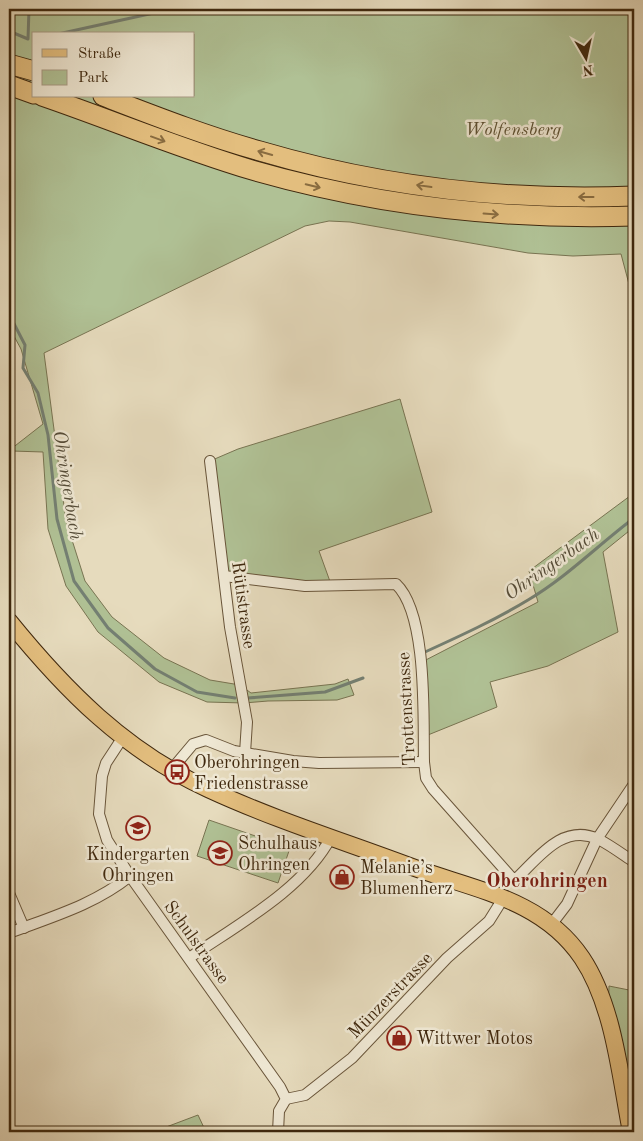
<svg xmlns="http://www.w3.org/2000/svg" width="643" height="1141" font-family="'Old Standard TT',serif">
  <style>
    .green { fill: #b0c195; stroke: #787452; fill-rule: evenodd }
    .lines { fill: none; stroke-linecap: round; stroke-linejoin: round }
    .stream { stroke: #748073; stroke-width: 3 }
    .street-casing { stroke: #69553a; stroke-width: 12 }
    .primary-casing { stroke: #3f280e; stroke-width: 18 }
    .highway-casing { stroke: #3f280e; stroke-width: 21 }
    .street { stroke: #efe8d4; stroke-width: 10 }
    .primary { stroke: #e3be7e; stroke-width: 16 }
    .highway { stroke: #e3be7e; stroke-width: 19 }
    .oneway { stroke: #896c40 }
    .labels { text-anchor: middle; stroke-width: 5; stroke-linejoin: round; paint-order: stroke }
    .park-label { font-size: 18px; font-style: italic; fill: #5b4e30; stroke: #efe8d4 }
    .street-label { font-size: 18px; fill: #3f280e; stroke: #efe8d4 }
    .poi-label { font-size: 18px; fill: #3f280e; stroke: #efe8d4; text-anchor: start }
    .water-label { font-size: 19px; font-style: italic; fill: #554c38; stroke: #efe8d4 }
    .quarter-label { font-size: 20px; font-weight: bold; fill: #7a1f14; stroke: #efe8d4 }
  </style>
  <rect width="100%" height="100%" fill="#e6dbbd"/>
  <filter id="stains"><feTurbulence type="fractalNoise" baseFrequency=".004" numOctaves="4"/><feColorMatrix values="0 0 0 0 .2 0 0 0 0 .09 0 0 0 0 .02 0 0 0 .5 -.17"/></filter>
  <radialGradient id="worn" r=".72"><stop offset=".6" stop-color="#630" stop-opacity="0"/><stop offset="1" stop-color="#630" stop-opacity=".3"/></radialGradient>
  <g class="green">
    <path d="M9,9h625v294l-13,-49 -48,2 -45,-3 -178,-31 -21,-1 -24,5 -261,127 22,168 19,60 27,36 52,41 46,22 30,5 11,8 84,-9 13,-5 6,16 -17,5 -69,1 -24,2 -37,-1 -48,-20 -61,-50 -32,-46 -18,-57 -5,-77 -31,-1 -1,-2 32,-25 -22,-75 -12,-22zM34,34h160v62h-160z"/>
    <polygon points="400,399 432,512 319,551 332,587 224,576 210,461 238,449"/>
    <polygon points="634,493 634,527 603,552 618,632 548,666 490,682 497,707 423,737 420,663 538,602 529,571"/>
    <polygon points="209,820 290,848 278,883 197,856"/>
    <polygon points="609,986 634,991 634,1132 608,1019"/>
    <polygon points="198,1115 206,1132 153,1132"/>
  </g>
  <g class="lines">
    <g class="stream">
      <polyline points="9,31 28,39 29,9"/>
      <polyline points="58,34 172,9"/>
      <polyline points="9,314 25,345 23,368 38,393 48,435 57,519 74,581 108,628 155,669 197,692 235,698"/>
      <path d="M425,652c35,-16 70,-32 103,-52 39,-23 70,-55 106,-82"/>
      <polyline points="248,698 325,692 363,678"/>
    </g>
    <g class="street-casing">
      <g id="street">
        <polyline points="210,461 230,627 247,722 245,753"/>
        <path d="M224,576l81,10 91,-2c32,30 27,135 28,178l2,16 7,11 79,89h5c22,-21 46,-55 81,-39 12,6 24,15 36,23"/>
        <polyline points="123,737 106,763 102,776 99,814 107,840 130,876 280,1087 286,1099 279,1111 278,1132"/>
        <polyline points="172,769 193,744 206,740 234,751 293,761 319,763 424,762"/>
        <polyline points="9,893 24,928"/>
        <polyline points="551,925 567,904 597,839 634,784"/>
        <path d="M9,933c42,-16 85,-28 121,-57"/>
        <path d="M189,958c48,-33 115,-69 142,-121"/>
        <polyline points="286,1099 305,1095 352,1058 447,958 489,921 504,897"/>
      </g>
    </g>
    <g class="primary-casing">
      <path id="primary" d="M9,621c56,69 116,130 199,168 67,31 138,53 207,79 61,22 128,32 167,90 32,48 38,118 49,174"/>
    </g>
    <g class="highway-casing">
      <g id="highway">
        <polyline points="9,64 34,71"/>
        <polyline points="9,85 34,94"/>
        <path d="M42,96c70,24 139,53 210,74 125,36 253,50 382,46"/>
        <path d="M103,96c52,20 103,40 157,55 122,36 248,50 374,45"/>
      </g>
    </g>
    <use href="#street" class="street"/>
    <use href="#primary" class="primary"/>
    <use href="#highway" class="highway"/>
  </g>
  <defs><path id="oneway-shaft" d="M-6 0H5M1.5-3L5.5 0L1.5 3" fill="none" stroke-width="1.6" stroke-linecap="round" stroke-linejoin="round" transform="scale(1.25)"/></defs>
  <g class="oneway">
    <use href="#oneway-shaft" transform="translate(158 139) rotate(20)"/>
    <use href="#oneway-shaft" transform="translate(265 153) rotate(-164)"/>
    <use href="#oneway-shaft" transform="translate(313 186) rotate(13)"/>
    <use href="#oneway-shaft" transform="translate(424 186) rotate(-172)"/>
    <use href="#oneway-shaft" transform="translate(586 197) rotate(180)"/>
    <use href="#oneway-shaft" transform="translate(491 214) rotate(4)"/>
  </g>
  <defs>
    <g id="bus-ring" transform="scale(1.25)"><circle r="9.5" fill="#efe8d4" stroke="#8f2418" stroke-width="1.5"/><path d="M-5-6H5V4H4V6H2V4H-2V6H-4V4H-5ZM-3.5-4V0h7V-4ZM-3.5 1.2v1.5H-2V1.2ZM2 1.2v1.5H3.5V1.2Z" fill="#8f2418"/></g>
    <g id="school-ring" transform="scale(1.25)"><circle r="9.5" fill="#efe8d4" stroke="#8f2418" stroke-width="1.5"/><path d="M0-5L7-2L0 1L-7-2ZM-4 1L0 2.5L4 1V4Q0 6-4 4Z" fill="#8f2418"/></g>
    <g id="shop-ring" transform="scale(1.25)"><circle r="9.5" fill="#efe8d4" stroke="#8f2418" stroke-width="1.5"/><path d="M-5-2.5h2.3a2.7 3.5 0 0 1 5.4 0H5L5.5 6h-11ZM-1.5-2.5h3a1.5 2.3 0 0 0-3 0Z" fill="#8f2418"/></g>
  </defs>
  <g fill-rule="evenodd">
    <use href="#bus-ring" x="177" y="772"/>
    <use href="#school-ring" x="138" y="828"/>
    <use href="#school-ring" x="220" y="853"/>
    <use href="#shop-ring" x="342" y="877"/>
    <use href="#shop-ring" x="399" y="1038"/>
  </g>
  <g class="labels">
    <g class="park-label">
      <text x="513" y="135">Wolfensberg</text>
    </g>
    <g class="street-label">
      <text transform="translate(244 605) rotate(82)" y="6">Rütistrasse</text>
      <text transform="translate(406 709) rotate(-93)" y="6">Trottenstrasse</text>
      <text transform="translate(197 942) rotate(54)" y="6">Schulstrasse</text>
      <text transform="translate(390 995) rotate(-46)" y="6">Münzerstrasse</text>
    </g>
    <g class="poi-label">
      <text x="194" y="768">Oberohringen<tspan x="194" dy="21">Friedenstrasse</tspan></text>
      <text x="238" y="849">Schulhaus<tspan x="238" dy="21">Ohringen</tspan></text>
      <text x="138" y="860" text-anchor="middle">Kindergarten<tspan x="138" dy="21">Ohringen</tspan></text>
      <text x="360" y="873">Melanie’s<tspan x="360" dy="21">Blumenherz</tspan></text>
      <text x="416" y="1044">Wittwer Motos</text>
    </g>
    <g class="water-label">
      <text transform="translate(69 485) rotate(81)" y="7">Ohringerbach</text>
      <text transform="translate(551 563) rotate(-35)" y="7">Ohringerbach</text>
    </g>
    <g class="quarter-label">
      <text x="547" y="887">Oberohringen</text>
    </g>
  </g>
  <rect width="643" height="1141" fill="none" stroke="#e6dbbd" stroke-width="30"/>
  <rect x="10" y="10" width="623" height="1121" fill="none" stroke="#3f280e" stroke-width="2.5"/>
  <rect x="15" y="15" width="613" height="1111" fill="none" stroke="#3f280e"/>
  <rect x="32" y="32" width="162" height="65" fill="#efe8d4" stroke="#a99b85"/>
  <rect x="42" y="49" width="25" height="8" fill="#e3be7e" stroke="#a99b85"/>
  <text x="78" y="58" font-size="15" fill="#3f280e">Straße</text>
  <rect x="42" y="70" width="25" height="15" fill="#b0c195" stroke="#a99b85"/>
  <text x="78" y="82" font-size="15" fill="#3f280e">Park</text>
  <g transform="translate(586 58) rotate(171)" stroke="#efe8d4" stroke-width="4" paint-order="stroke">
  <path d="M0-4L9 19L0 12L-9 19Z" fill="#3f280e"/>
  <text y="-8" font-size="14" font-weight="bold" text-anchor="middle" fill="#3f280e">N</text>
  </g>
  <rect width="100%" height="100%" filter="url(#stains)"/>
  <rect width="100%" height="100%" fill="url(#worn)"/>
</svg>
